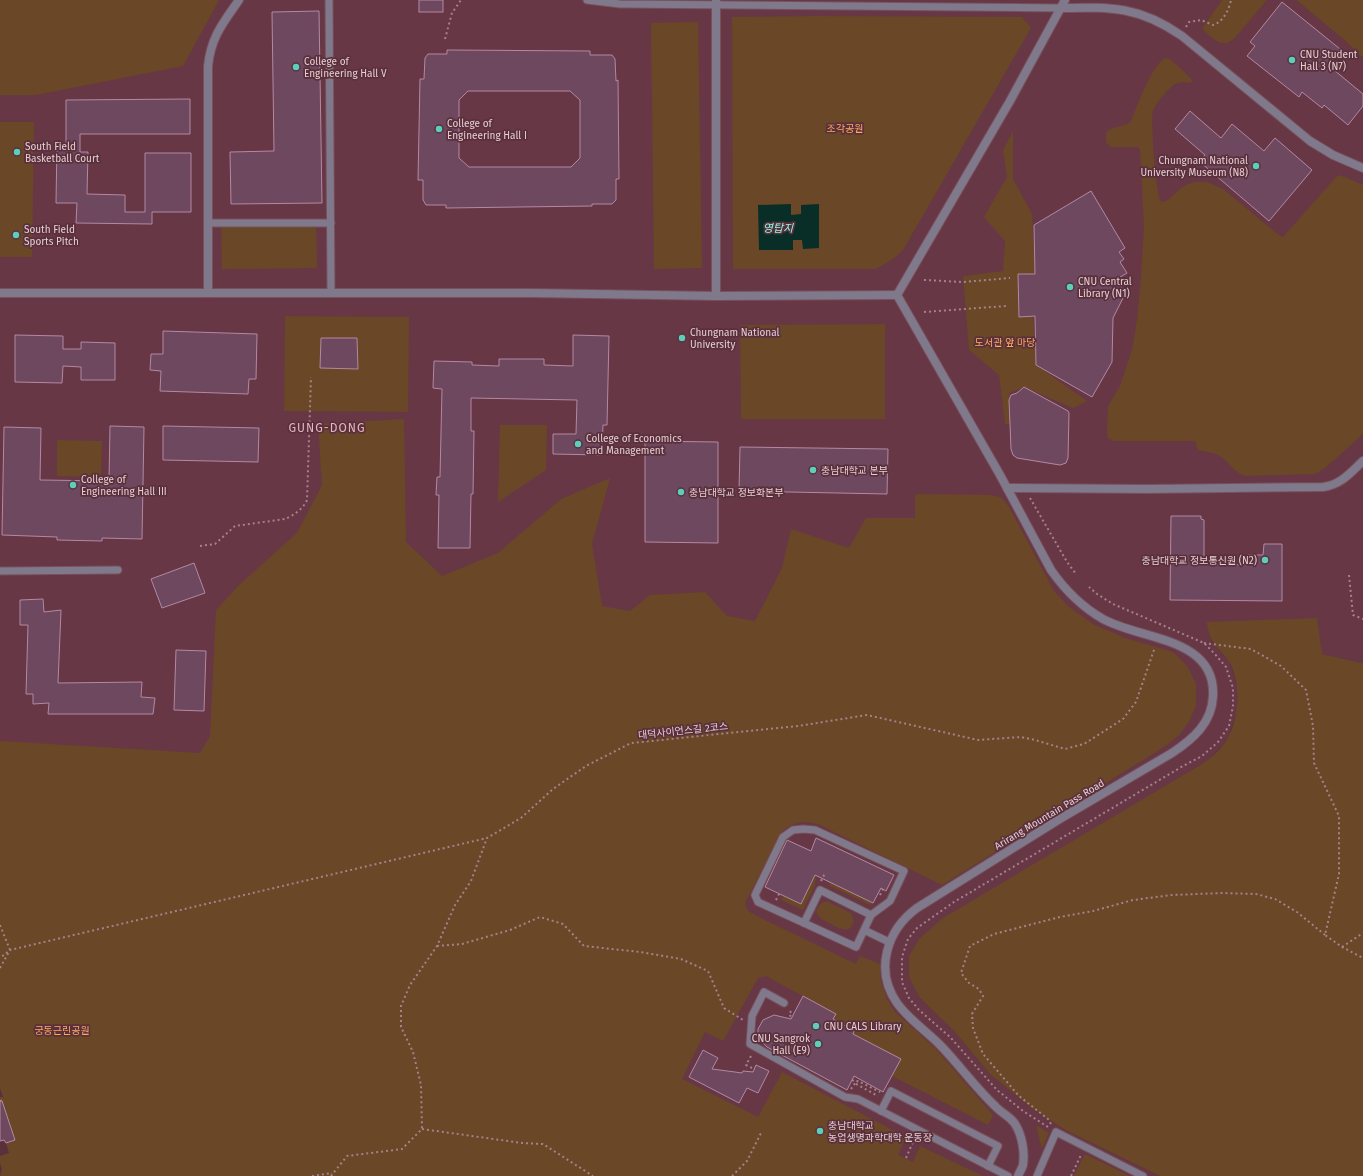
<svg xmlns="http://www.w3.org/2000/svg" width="1363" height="1176" font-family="'Fira Sans','Noto Sans KR',sans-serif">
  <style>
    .built { fill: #683746 }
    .green { fill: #6a4726 }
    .water { fill: #092e28 }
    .building { fill: #6d485f; stroke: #b389a2; fill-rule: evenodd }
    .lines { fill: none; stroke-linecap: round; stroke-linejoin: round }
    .service-casing { stroke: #76505a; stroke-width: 9 }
    .minor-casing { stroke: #76505a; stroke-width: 10 }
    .path { stroke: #a4828b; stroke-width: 2; stroke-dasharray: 2 3; stroke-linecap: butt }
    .service { stroke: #80798b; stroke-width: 7 }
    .minor { stroke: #80798b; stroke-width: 8 }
    .poi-dot { fill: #5bcebc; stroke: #59303c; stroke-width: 1.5 }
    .labels { text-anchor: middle; stroke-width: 3.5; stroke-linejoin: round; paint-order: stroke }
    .poi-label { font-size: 10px; fill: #e8ced4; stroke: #59303c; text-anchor: start }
    .park-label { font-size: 10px; fill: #feaa5d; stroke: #59303c }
    .street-label { font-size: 10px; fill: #e8ced4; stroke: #59303c }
    .water-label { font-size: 11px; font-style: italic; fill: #8afce9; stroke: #59303c }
    .quarter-label { font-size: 12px; letter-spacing: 1px; fill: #e7b4c1; stroke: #59303c }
  </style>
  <rect width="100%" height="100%" fill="#59303c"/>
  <polygon class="built" points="0,0 1222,0 1202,28 1219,42 1232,41 1267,0 1296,0 1342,38 1363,58 1363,665 1362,663 1322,654 1206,622 1212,642 1230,662 1237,687 1237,711 1229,735 1222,746 1210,758 1192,770 920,998 955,1032 990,1074 1034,1110 1067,1131 1160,1176 207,1176 0,770"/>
  <g class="green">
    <polygon points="0,0 219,0 183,66 36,95 0,95"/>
    <path d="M1222,0h45l-32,38c-12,12 -24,0 -33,-10z"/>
    <polygon points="1296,0 1363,0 1363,58 1342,38"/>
    <path d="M814,16l208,1 9,11 -128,222c-9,9 -17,14 -28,19h-142l-1,-252z"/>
    <polygon points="698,22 702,268 654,269 651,23"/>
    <path d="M1165,58l5,1 21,19 1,4c-5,2 -10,-1 -15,1 -7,3 -22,21 -24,28 -3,10 3,79 7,89l2,2 6,-2 13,-12 7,-4 6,-2h13l16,7 57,47 3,1 53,-60 5,-2 22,10v249l-38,34 -10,6 -69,2c-13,-3 -16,-14 -26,-20 -7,-4 -15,-4 -22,-6l-3,-9h-82l-5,-3 -1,-4 1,-28 12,-20 12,-36 5,-30 4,-43 3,-51 -4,-77 -3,-2h-27l-4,-5v-9c6,-8 18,-5 25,-12 6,-15 21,-56 34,-63z"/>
    <polygon points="0,122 34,122 32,257 0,257"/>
    <polygon points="1013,131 1013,179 1032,214 1035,274 1018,274 1019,316 1033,316 1036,365 1087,401 1073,408 1024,387 1009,393 1010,424 1005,424 999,375 969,350 963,276 1003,271 1005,241 984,217 1007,177 1003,150"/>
    <polygon points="221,219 316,219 317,268 222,269"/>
    <polygon points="285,316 409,317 408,412 284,411"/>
    <polygon points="885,324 885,419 741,419 740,325"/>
    <path d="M404,419l2,123 36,34 56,-23 63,-54 49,-21 -18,66 10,62 28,5 20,-16 55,-3 22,24 28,5 27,-53 9,-39 58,19 17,-30h49v-23l4,-1 72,1 11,3 7,9 45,84 15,16 24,17 32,14 48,14 14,14 9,18v21l-7,17 -10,13 -12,10 -225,140 -122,-60c-17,-5 -24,-4 -38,6l-37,72 3,8 9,5 99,48 4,-8 20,8 1,18 6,17 8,13 41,37 57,66 -5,10 -96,-49 8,-17 -47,-25 1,-4 -21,-11 3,-5 -70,-38 -8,2 -35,63 -18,-9 -23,47 76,38 24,-45 124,65 -8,18 15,7 7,-16 63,30h-983l2,-7 -2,-6v-7l9,-3 -3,-10 8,-3 -14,-37v-6h3l-3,-9v-347l200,12 10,-17 6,-126 23,-25 58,-52 25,-48 -4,-61z"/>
    <polygon points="500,425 547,425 546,470 498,502"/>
    <polygon points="57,440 102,441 101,477 57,476"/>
    <path d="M1317,618l5,36 40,9 1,2v511h-203l-93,-45 -33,-21 -44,-36 -35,-42 -35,-34 -11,-21v-21l10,-17 24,-21 249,-148c11,-7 23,-14 31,-25 16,-21 19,-58 7,-82 -4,-8 -13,-13 -17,-21 -4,-6 -5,-14 -7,-20z"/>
    <polygon points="814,876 817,877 815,881 815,885 803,910 781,900 783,896 801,904"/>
    <polygon points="829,882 873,903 870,905 830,886"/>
    <path d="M823,902h5l23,11 3,8c-1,2 -2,6 -5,8 -1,0 -5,1 -6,0 -4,0 -8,-3 -12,-5 -10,-5 -22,-11 -8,-22z"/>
    <polygon points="1036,1125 1049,1133 1042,1149"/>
    <polygon points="1085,1154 1130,1176 1074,1176"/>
  </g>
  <polygon class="water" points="791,204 791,215 801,214 801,205 819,204 819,248 803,249 802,240 793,240 793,250 759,250 758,205"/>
  <g class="building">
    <rect x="419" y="0" width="24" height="12"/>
    <polygon points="1282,2 1340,49 1328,65 1363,94 1363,106 1348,125 1324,105 1322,108 1302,92 1299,97 1247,56 1255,46 1250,42"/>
    <polygon points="319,11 322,203 231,204 230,152 274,151 272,12"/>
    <path d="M447,50l143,1v4h22l3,4 1,22 2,-1 1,99h-3v21l-4,4h-20v2l-146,2v-3h-20l-3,-5v-20h-5l2,-101h4l1,-21 3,-4h19zM468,91h102l10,9v58l-9,9h-102l-10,-9v-58z"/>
    <polygon points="190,99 190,134 80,134 80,152 88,152 87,194 125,195 125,212 145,212 145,153 191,153 191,212 152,212 152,224 76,223 77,203 56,203 57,144 66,144 66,100"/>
    <polygon points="1190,111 1221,138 1232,124 1264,151 1275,138 1312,170 1269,221 1200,162 1205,155 1175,129"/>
    <polygon points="1091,191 1125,248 1119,252 1124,259 1120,262 1127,273 1117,279 1125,294 1113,318 1112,362 1092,397 1036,365 1035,316 1019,317 1018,274 1035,274 1034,225"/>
    <polygon points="163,331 257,334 256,379 249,379 248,394 160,391 161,371 150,370 151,354 163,354"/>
    <polygon points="15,335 63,336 63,349 81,349 81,342 115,343 115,380 81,380 81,367 63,366 62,383 15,382"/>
    <polygon points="573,335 609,336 607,425 603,425 602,455 553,454 553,434 576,434 577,400 471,398 471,431 474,431 473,494 471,494 470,548 438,548 439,495 436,495 437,477 440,477 442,389 433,388 434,361 472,362 472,365 499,366 499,359 544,359 544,365 573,366"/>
    <polygon points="321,338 357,338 358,369 320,368"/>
    <polygon points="1024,387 1068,411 1069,413 1068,458 1066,463 1060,465 1017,458 1013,455 1011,449 1009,400 1011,395 1017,393"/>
    <polygon points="110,426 144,427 142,539 102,538 102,541 57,540 57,537 2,535 4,427 41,428 40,480 109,481"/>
    <polygon points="163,426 259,428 258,462 163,460"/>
    <polygon points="645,441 718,442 718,543 645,542"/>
    <polygon points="740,447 888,449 887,494 739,491"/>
    <polygon points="1171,516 1201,516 1201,519 1204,520 1204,564 1247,565 1248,555 1263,555 1264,544 1282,544 1282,601 1170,600"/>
    <polygon points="194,563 205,593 162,608 151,579"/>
    <polygon points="43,599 44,612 61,610 58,683 142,682 141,697 155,698 153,714 48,714 49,703 33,704 33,694 26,694 28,625 20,625 20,600"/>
    <polygon points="176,650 206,651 204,711 174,710"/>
    <polygon points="816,838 894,875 886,891 881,888 873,903 815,875 801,904 765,887 787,840 811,851"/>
    <polygon points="803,996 836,1014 833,1019 854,1031 853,1034 901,1059 883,1092 854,1076 847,1090 767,1047 761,1041 758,1035 758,1029 763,1020 774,1015 791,1019"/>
    <polygon points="703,1050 718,1058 712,1069 735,1072 742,1073 743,1071 753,1072 756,1065 769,1071 758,1093 747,1088 739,1103 689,1077"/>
    <polygon points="0,1101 2,1101 15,1140 6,1143 4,1140 0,1141"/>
  </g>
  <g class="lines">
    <g class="service-casing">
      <g id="service">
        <polyline points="329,0 331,293"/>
        <polyline points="587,0 620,4 1061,8"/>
        <polyline points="208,223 331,223"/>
        <polyline points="0,571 118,570"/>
        <polyline points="804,923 758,902 755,895 783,837 793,830 803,829 815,830 904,871 890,901 871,915"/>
        <polyline points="864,930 871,915 820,890 804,923 856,947 864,930 889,942"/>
        <polyline points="784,1003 764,992 752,1016 750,1044 845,1097 858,1099 1008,1176"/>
        <polyline points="881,1111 891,1091 998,1146 988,1166"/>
        <polyline points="1037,1176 1056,1132 1143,1176"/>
      </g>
    </g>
    <g class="minor-casing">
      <g id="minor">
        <path d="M1061,8c50,-1 78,-2 121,28l128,105 23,14 30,13"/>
        <polyline points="0,293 532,293 716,296 897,295"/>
        <path d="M208,293v-227c3,-29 15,-43 31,-66"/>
        <path d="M897,295l103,180 51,95c14,20 31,37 52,49 38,21 113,18 110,77 -1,27 -20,43 -41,57l-114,67 -141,88c-30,22 -43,62 -20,95 12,17 31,29 45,44 18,19 34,41 53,59 6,7 15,10 20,18 7,11 10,28 8,41 -1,4 -4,8 -5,11"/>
        <polyline points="897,295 1010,101 1065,0"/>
        <polyline points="716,296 716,0"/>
        <path d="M1007,488l140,1 176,-2c18,-2 28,-15 40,-26"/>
      </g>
    </g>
    <g class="path">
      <path d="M1186,27l3,-5 12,-2 12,5c10,-3 16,-15 18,-25"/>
      <polyline points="445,39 452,13 461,0"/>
      <polyline points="924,280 963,282 1010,278"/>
      <polyline points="924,312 1006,306"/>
      <polyline points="1030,498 1067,562 1076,574"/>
      <path d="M200,546l15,-2 20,-18 50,-7c8,-3 19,-11 22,-19l4,-123"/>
      <polyline points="1349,575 1353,615 1363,619"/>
      <polyline points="1204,643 1251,649 1281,666 1306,690 1313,726 1314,763 1339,816 1339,874 1325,935 1342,947 1363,958"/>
      <polyline points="821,881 825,873"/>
      <polyline points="880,895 883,889"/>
      <polyline points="776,900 779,894"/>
      <polyline points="0,925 10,950 0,958"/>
      <polyline points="437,946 462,944 510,930 540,917 563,924 584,946 640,952 681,959 708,971 724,1008 743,1020"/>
      <polyline points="1342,947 1363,933"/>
      <polyline points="0,968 10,950 487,838"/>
      <polyline points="791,1011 789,1015 792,1017"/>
      <polyline points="751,1056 746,1065 754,1069"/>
      <polyline points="852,1080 856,1082 858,1081 880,1092"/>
      <polyline points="856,1084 878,1096"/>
      <polyline points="851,1089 856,1082"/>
      <polyline points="0,1101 4,1100"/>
      <polyline points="1051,1124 1048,1119 1019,1096 983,1054 973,1028 972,1014 983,996 979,989 969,983 961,973 970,946 994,934 1060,917 1093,911 1133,900 1172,895 1222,893 1256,894 1275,899 1297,912 1325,935"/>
      <polyline points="1048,1127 1023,1111 997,1090 950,1037 919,1010 909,998 902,982 902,957 908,939 917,928 954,902 1183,766 1202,756 1218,742 1229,726 1233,706 1233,688 1226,667 1214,653 1204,643 1113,604 1097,594 1089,587"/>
      <polyline points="422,1129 522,1143 543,1144 593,1176"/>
      <polyline points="906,1158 913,1142"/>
      <polyline points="312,1176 332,1173"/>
      <polyline points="331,1176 347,1156 402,1149 422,1129 421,1085 413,1052 401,1027 401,1006 410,985 437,946 455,905 471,881 487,838 521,818 553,789 586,766 631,743 798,726 867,715 978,740 1021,737 1035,740 1065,749 1084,744 1123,719 1136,702 1155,647"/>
      <polyline points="732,1176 747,1161 761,1133"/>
      <polyline points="1071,1176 1081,1155"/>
    </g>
    <use href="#service" class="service"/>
    <use href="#minor" class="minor"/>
  </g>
  <g class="poi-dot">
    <circle cx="1292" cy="60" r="4"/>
    <circle cx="296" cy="67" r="4"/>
    <circle cx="439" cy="129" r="4"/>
    <circle cx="17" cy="152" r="4"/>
    <circle cx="1256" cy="166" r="4"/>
    <circle cx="16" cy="235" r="4"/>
    <circle cx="1070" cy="287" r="4"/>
    <circle cx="682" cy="338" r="4"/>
    <circle cx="578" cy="444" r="4"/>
    <circle cx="813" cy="470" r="4"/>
    <circle cx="73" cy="485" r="4"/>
    <circle cx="681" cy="492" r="4"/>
    <circle cx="1265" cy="560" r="4"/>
    <circle cx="816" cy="1026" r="4"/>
    <circle cx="818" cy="1044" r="4"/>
    <circle cx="820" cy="1131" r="4"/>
  </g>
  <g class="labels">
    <g class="poi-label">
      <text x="1300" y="58">CNU Student<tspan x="1300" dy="12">Hall 3 (N7)</tspan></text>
      <text x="304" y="65">College of<tspan x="304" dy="12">Engineering Hall V</tspan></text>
      <text x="447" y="127">College of<tspan x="447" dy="12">Engineering Hall I</tspan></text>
      <text x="25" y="150">South Field<tspan x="25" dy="12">Basketball Court</tspan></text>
      <text x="1248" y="164" text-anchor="end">Chungnam National<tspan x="1248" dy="12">University Museum (N8)</tspan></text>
      <text x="24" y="233">South Field<tspan x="24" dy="12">Sports Pitch</tspan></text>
      <text x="1078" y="285">CNU Central<tspan x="1078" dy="12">Library (N1)</tspan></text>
      <text x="690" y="336">Chungnam National<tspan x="690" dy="12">University</tspan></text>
      <text x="586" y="442">College of Economics<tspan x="586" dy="12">and Management</tspan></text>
      <text x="821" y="474">충남대학교 본부</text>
      <text x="81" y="483">College of<tspan x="81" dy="12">Engineering Hall III</tspan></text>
      <text x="689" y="496">충남대학교 정보화본부</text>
      <text x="1257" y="564" text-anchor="end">충남대학교 정보통신원 (N2)</text>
      <text x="824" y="1030">CNU CALS Library</text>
      <text x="810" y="1042" text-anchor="end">CNU Sangrok<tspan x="810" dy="12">Hall (E9)</tspan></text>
      <text x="828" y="1129">충남대학교<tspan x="828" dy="12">농업생명과학대학 운동장</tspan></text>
    </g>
    <g class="park-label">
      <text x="845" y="132">조각공원</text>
      <text x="1005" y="346">도서관 앞 마당</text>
      <text x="62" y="1034">궁동근린공원</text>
    </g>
    <g class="street-label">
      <text transform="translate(683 730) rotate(-6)" y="4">대덕사이언스길 2코스</text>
      <text transform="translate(1049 814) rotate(-31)" y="4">Arirang Mountain Pass Road</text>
    </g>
    <g class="water-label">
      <text x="778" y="232">영탑지</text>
    </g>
    <g class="quarter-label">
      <text x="327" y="432">GUNG-DONG</text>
    </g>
  </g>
</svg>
